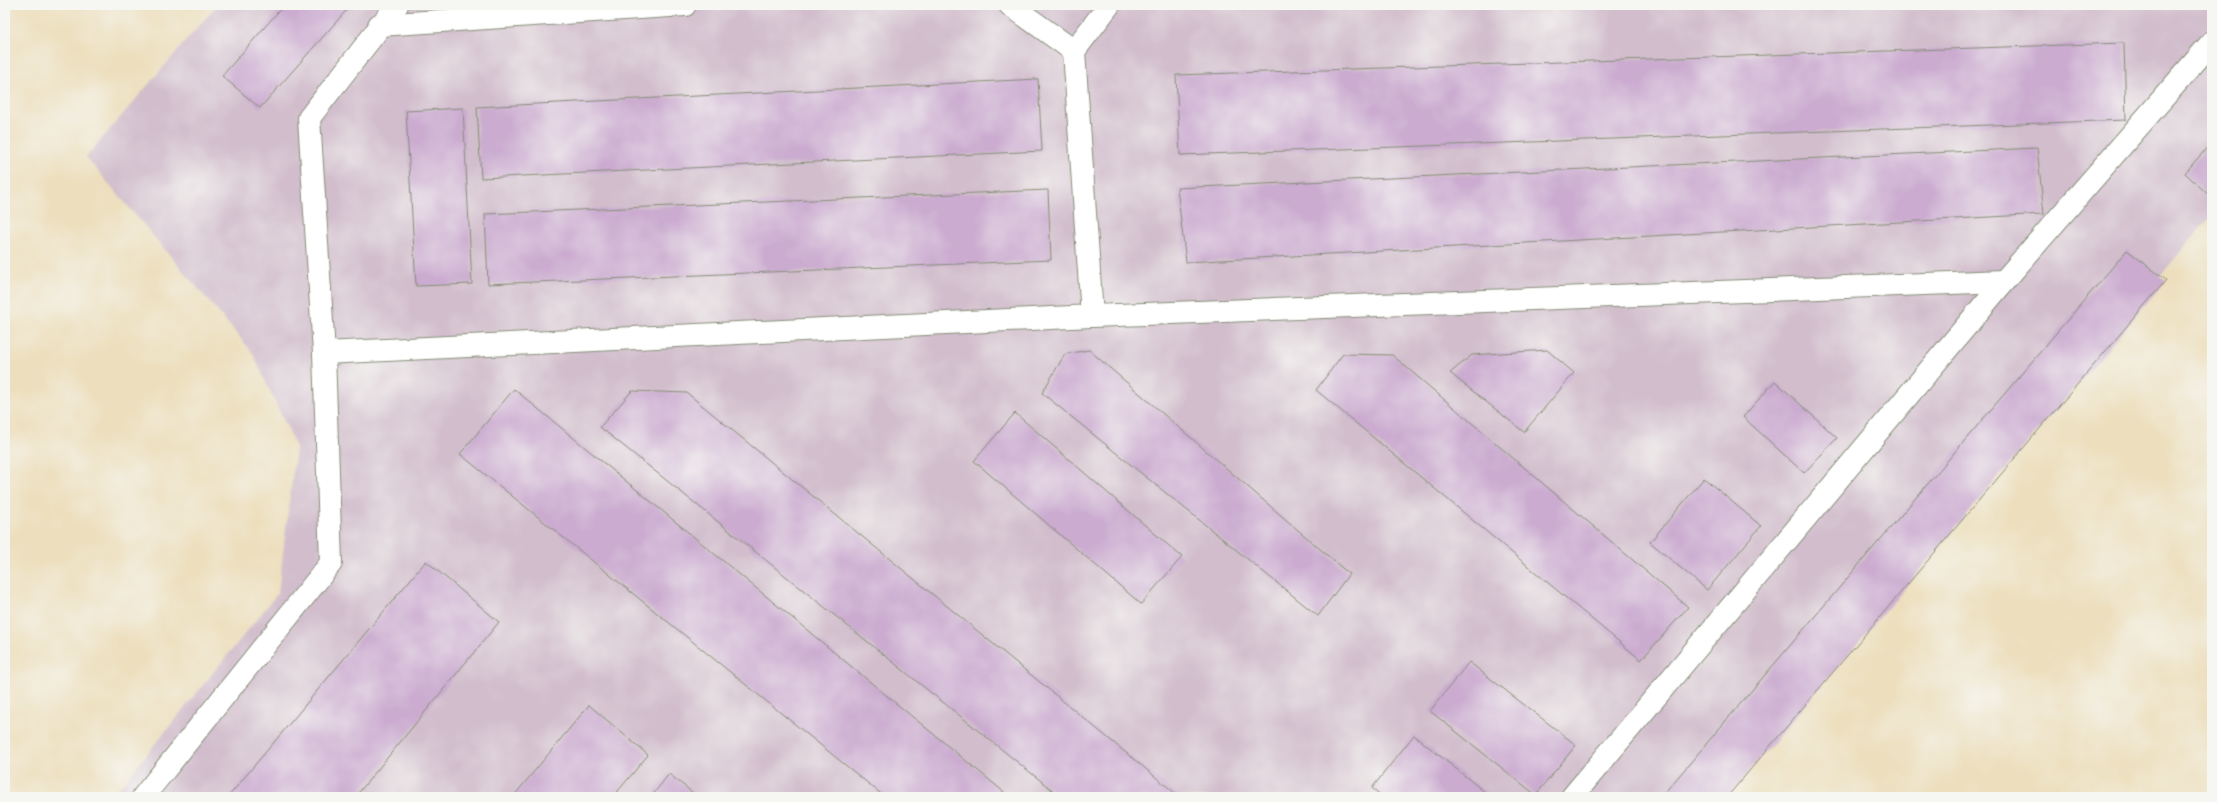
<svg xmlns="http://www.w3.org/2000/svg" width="2217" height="802" font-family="'Libre Caslon Text',serif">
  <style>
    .industrial { fill: #d1bdcc }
    .building { fill: #cbabd0 }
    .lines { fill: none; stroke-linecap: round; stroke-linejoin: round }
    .minor-casing { stroke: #868e78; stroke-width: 24 }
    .minor { stroke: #fff; stroke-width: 22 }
  </style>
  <rect width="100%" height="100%" fill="#f6f6f2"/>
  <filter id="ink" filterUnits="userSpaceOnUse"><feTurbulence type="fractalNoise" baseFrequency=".025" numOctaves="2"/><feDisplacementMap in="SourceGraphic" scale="8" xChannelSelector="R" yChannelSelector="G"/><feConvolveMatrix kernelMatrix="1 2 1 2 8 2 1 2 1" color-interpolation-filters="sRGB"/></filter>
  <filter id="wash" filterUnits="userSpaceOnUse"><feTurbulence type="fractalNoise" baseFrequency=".012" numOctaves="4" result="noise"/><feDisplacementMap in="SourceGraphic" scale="16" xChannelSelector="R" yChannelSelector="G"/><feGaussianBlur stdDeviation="0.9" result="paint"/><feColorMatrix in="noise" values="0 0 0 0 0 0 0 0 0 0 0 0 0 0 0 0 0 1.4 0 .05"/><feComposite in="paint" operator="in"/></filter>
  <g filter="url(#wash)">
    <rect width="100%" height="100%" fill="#eddfbd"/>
    <polygon class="industrial" points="217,5 2212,5 2212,214 1727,797 112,797 278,593 296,447 252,352 86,157"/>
    <g id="blocks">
      <g class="building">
        <polygon points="284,5 351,5 260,108 222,76"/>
        <polygon points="2124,43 2126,120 1180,155 1176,75"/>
        <polygon points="1038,79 1042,151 481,178 477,107"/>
        <polygon points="463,108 472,284 416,286 406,111"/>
        <polygon points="2212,142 2212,198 2185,173"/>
        <polygon points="2037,148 2044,214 1186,262 1177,188"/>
        <polygon points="1048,190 1051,260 488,284 485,214"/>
        <polygon points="2127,250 2166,280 1727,797 1661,797"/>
        <polygon points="1089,350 1349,574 1318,616 1042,393 1065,354"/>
        <polygon points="1547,350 1574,373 1524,432 1450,373 1472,355"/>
        <polygon points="1343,354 1392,355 1688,607 1641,660 1316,390"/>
        <polygon points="1775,381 1837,438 1804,473 1743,417"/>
        <polygon points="514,389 1010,797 885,797 460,454"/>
        <polygon points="632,391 687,393 1180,797 1061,797 600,427"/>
        <polygon points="1015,413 1182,557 1141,604 974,461"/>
        <polygon points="1704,478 1761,526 1707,590 1650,542"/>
        <polygon points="426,561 499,622 355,797 228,797"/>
        <polygon points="1469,662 1576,745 1536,795 1430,711"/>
        <polygon points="589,705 648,755 613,797 513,797"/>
        <polygon points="1414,735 1491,797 1383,797 1372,788"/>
        <polygon points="669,774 698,797 651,797"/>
      </g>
    </g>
  </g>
  <g filter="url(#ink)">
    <use href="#blocks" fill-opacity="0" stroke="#868e78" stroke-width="1"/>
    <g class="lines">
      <g class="minor-casing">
        <g id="minor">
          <polyline points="397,5 309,118 324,353 1092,316 2004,281"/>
          <polyline points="1010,5 1074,51 1109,5"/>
          <polyline points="379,25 685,5"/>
          <polyline points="1074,51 1092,316"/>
          <polyline points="143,797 331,563 324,353"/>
          <polyline points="1572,797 2004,281 2212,42"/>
        </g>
      </g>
      <use href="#minor" class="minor"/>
    </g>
  </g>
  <rect width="2217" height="802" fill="none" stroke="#f6f6f2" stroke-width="20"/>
</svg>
